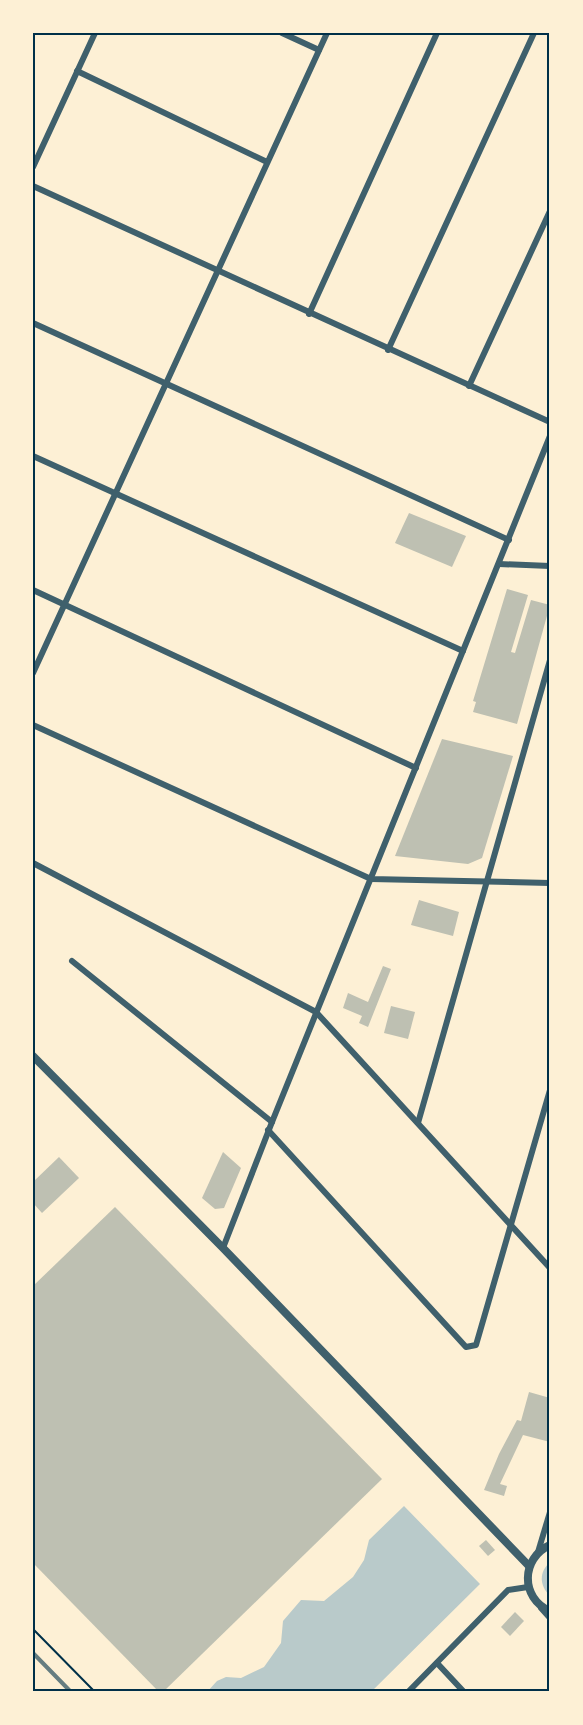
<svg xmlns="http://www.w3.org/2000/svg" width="583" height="1725" font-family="'Titillium Web',sans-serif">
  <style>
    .green { fill: #b9caca }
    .building { fill: #bec0b2 }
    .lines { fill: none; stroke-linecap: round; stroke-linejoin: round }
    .path { stroke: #003049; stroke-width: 2 }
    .minor { stroke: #3f606c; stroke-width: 6 }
    .tertiary { stroke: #3f606c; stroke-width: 8 }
    .rail { stroke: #657d81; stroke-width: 4 }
    .neatline { fill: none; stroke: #003049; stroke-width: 2 }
  </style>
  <rect width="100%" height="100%" fill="#fdf0d5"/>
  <g class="green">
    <polygon points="404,1506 480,1584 371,1692 207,1692 217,1681 226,1677 241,1678 264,1667 281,1643 283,1621 301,1600 324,1601 353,1577 364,1560 369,1540"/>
    <path d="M550,1562v34c-11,-11 -11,-24 0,-34z"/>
  </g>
  <g class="building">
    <polygon points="409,513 466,536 452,567 395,543"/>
    <polygon points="507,589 528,595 511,652 515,653 531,600 550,605 517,724 473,712 476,702 473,701"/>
    <polygon points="442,739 513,756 482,858 468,864 395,856"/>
    <polygon points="419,900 459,912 453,936 411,925"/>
    <polygon points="383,966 391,969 368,1027 359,1023 362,1016 343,1008 348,993 368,1002"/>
    <polygon points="391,1006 415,1012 408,1039 384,1033"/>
    <polygon points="223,1152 241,1168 224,1208 215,1209 202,1198"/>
    <polygon points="59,1157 79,1178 42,1213 33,1203 33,1182"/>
    <polygon points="115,1207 382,1479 163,1692 159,1692 33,1563 33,1286"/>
    <polygon points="529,1392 550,1398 550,1442 523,1435 500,1484 507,1486 504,1496 484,1490 499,1454 517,1420 521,1421"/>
    <polygon points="486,1540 495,1550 488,1556 479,1546"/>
    <polygon points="515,1612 524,1621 510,1636 501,1627"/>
  </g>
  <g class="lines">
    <polyline class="path" points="33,1629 95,1692"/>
    <g class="minor">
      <polyline points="282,33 319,50"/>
      <polyline points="77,71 267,162"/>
      <polyline points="33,167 95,33"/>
      <polyline points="33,186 550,422"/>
      <polyline points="309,314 437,33"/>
      <polyline points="33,323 509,540"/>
      <polyline points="388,350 534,33"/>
      <polyline points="469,386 550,211"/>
      <polyline points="33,456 463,651"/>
      <polyline points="499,564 550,566"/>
      <polyline points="33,590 416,768"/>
      <polyline points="33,673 327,33"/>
      <polyline points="33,725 371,879 550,883"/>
      <polyline points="33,863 316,1012 550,1268"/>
      <polyline points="72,961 272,1122"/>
      <polyline points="418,1123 550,660"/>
      <polyline points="268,1130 466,1347 476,1345 550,1090"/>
      <polyline points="223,1248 272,1122 550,436"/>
      <polyline points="538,1552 550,1512"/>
      <polyline points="541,1608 550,1618"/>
      <polyline points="437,1663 464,1692"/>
      <polyline points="408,1692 508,1590 528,1587"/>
    </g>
    <g class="tertiary">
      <polyline points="33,1056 223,1248 529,1566"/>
      <path d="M550,1545c-29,13 -30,53 0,66"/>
    </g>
    <polyline class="rail" points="33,1653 71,1692"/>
  </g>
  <rect width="583" height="1725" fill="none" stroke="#fdf0d5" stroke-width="69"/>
  <rect x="34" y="34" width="514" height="1656" class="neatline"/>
</svg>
